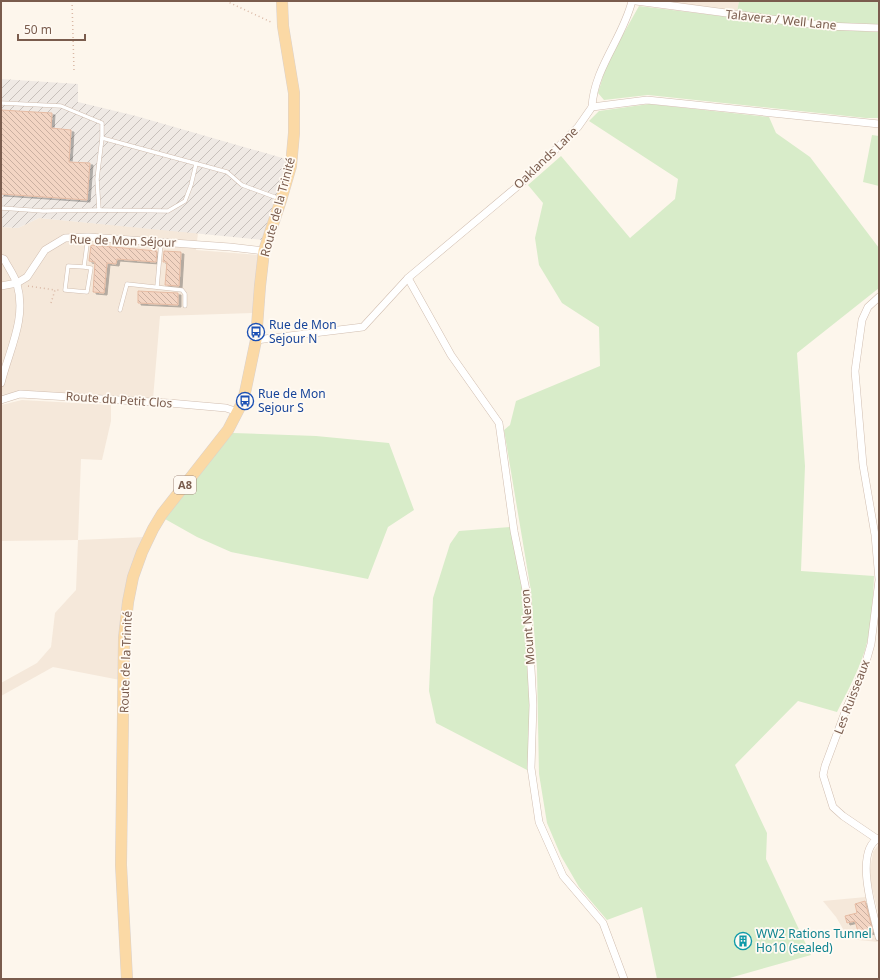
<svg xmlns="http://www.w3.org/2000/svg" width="880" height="980" font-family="'Noto Sans',sans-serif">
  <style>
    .residential { fill: #f5e8da }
    .industrial { fill: url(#industrial-furrows) }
    .green { fill: #d8ecc9 }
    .building { fill: url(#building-back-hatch); stroke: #e6bba3; filter: url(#shadow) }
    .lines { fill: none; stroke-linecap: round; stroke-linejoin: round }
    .lane-casing { stroke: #d1beb0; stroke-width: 4.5 }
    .street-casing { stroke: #d1beb0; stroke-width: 8 }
    .primary-casing { stroke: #dad1cd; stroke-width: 12 }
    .path { stroke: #d9b8a5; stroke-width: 1.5; stroke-dasharray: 1 3; stroke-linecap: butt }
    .lane { stroke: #fff; stroke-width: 3.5 }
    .street { stroke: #fff; stroke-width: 7 }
    .primary { stroke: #fbd9a5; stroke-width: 11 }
    .labels { text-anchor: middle; stroke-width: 3.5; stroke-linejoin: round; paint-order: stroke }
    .shield { fill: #fffaf3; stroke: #a28b7f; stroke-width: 1 }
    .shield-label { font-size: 11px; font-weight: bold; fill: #7a5c4d }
    .street-label { font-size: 12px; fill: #7a5c4d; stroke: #fffaf3 }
    .transit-label { font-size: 12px; fill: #164399; stroke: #fffaf3; text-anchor: start }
    .culture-label { font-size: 12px; fill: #0d838f; stroke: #fffaf3; text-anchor: start }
  </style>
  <defs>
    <pattern id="industrial-furrows" width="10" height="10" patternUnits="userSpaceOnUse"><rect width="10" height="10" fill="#efe9e4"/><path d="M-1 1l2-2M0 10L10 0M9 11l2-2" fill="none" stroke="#c7c0bb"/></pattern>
    <pattern id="building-back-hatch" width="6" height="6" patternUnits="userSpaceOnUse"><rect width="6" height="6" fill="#f3d5c3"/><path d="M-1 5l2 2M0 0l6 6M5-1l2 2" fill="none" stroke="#cab0a1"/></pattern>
    <filter id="shadow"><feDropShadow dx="3" dy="2" stdDeviation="0" flood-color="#0004"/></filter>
  </defs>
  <rect width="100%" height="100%" fill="#fdf6ec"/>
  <g class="residential">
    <polygon points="662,1 739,1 737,12"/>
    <polygon points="39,218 198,233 196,250 259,255 253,313 160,316 153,399 20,391 1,395 1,227 18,228"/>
    <polygon points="22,400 111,405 111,421 102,460 81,459 78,540 145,537 127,579 118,644 120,680 53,667 1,696 1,683 37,663 51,647 55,613 76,590 78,540 1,541 1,405"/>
    <polygon points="879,844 879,917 871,883 870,870 873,852"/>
    <polygon points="866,897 878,942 849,939 836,917 823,901"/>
  </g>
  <polygon class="industrial" points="1,79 78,84 78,102 136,116 286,159 276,198 263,240 39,218 18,228 1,227"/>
  <g class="green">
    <polygon points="739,1 879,1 879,24 828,23 737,12"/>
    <polygon points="639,6 826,29 879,32 879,118 866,118 648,95 604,100 598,93 607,63"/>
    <path d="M649,104l120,13 7,16 34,24 69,91v40l-82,65 8,113 -4,105 73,5c-1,24 -2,50 -9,74 -7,22 -18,42 -28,62l-39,-11 -63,64 32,68 -1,26 45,96 -85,24h-69l-15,-72 -35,13 -28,-33 -18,-31 -14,-33 -8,-49 -2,-105 -6,-78 -27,-161 6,-5 6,-24 84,-35 -1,-39 -37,-24 -23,-38 -4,-27 8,-35 -15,-18 33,-29 69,82 45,-39 3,-20 -89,-58 10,-10z"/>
    <polygon points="872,135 879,136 879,186 863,182"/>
    <polygon points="233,433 316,436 389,443 414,510 388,527 368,579 231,552 197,537 165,519 174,505"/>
    <polygon points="511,527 525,595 530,686 529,771 436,723 429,691 433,598 450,544 459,531"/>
  </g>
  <g class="building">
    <polygon points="1,110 52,113 51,128 71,130 69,162 90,163 87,200 1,194"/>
    <polygon points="91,245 157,251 156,262 117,259 116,264 107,263 104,293 93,292 95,262 89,261"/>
    <polygon points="164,251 181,252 179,286 165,285 167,262 163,262"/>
    <polygon points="138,291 178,293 178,305 138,303"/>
    <polygon points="865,901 873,932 859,935 855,921 847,923 845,916 857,913 855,904"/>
  </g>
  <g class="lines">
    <g class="lane-casing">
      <g id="lane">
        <polyline points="1,103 61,106 102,123 102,138 227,172 242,185 280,199"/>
        <polyline points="1,208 43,211 99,210 168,211 185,201 191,185 196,164"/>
        <polyline points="99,210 97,179 102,138"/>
        <polyline points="84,267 68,266 65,290 87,292 91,268 84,267 88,237"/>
        <polyline points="157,287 161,243"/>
        <polyline points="120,310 127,284 182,290 185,294 185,306"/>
      </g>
    </g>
    <g class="street-casing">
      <g id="street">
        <polyline points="636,1 825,26 879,28"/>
        <path d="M592,107c2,-39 31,-69 40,-106"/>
        <path d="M1,258l3,1c4,8 10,16 13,25 10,35 -8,66 -16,99"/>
        <polyline points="408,278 451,355 499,423 514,531 527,595 533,705 531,768 539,822 563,876 603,923 624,979"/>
        <polyline points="1,286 17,283 27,277 45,250 65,238 88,237 230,247 264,251"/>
        <polyline points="256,340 363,327 408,278 525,180 578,127 592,107 647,100 879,124"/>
        <polyline points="1,400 20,394 169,403 226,408 238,412"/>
        <path d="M879,838c-26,13 -5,77 0,99"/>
        <polyline points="877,839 843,816 833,807 823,775 825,766 847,707 864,669 871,644 879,580 875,535 863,465 855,371 862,320 868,307 879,297"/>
      </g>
    </g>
    <g class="primary-casing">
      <polyline id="primary" points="127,979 121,865 124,638 128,602 133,577 142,552 153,529 162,514 228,430 243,401 246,388 256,340 260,286 264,251 281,200 291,166 294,133 294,93 283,26 282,1"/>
    </g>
    <g class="path">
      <polyline points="72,1 74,71"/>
      <polyline points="226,1 273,23"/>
      <polyline points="28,286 55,290"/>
      <polyline points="51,303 55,290 60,290"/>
    </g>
    <use href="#lane" class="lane"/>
    <use href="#street" class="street"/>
    <use href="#primary" class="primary"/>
  </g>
  <defs>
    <g id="bus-ring" transform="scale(0.9)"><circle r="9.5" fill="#fffaf3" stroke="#1a4fb4" stroke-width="1.5"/><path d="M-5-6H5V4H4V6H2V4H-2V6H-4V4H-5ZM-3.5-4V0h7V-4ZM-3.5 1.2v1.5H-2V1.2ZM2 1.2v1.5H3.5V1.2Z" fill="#1a4fb4"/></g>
    <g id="building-ring" transform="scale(0.9)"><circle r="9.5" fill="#fffaf3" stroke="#0f9aa8" stroke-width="1.5"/><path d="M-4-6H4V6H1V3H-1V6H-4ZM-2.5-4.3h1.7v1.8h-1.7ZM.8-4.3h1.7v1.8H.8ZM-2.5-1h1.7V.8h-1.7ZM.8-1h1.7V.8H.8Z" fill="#0f9aa8"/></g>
  </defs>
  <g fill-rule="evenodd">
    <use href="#bus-ring" x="256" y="332"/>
    <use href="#bus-ring" x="245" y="401"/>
    <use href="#building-ring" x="743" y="941"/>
  </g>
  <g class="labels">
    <rect class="shield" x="174" y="476" width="22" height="18" rx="3"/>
    <g class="shield-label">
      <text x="185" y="489">A8</text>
    </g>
    <g class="street-label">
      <text transform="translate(781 20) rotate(6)" y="4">Talavera / Well Lane</text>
      <text transform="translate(546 158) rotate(-44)" y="4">Oaklands Lane</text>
      <text transform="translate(278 207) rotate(-75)" y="4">Route de la Trinité</text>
      <text transform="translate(123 241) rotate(2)" y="4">Rue de Mon Séjour</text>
      <text transform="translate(119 400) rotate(4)" y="4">Route du Petit Clos</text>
      <text transform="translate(528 627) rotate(-94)" y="4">Mount Neron</text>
      <text transform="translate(126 662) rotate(-88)" y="4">Route de la Trinité</text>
      <text transform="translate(852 697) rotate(-69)" y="4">Les Ruisseaux</text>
    </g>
    <g class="transit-label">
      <text x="269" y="329">Rue de Mon<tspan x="269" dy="14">Sejour N</tspan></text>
      <text x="258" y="398">Rue de Mon<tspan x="258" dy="14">Sejour S</tspan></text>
    </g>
    <g class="culture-label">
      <text x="756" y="938">WW2 Rations Tunnel<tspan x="756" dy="14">Ho10 (sealed)</tspan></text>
    </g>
  </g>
  <rect width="880" height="980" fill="none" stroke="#7a5c4d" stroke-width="4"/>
  <path d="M18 34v6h67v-6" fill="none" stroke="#7a5c4d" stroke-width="2"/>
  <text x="24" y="34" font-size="12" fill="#7a5c4d" stroke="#fffaf3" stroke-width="3" paint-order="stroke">50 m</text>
</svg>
